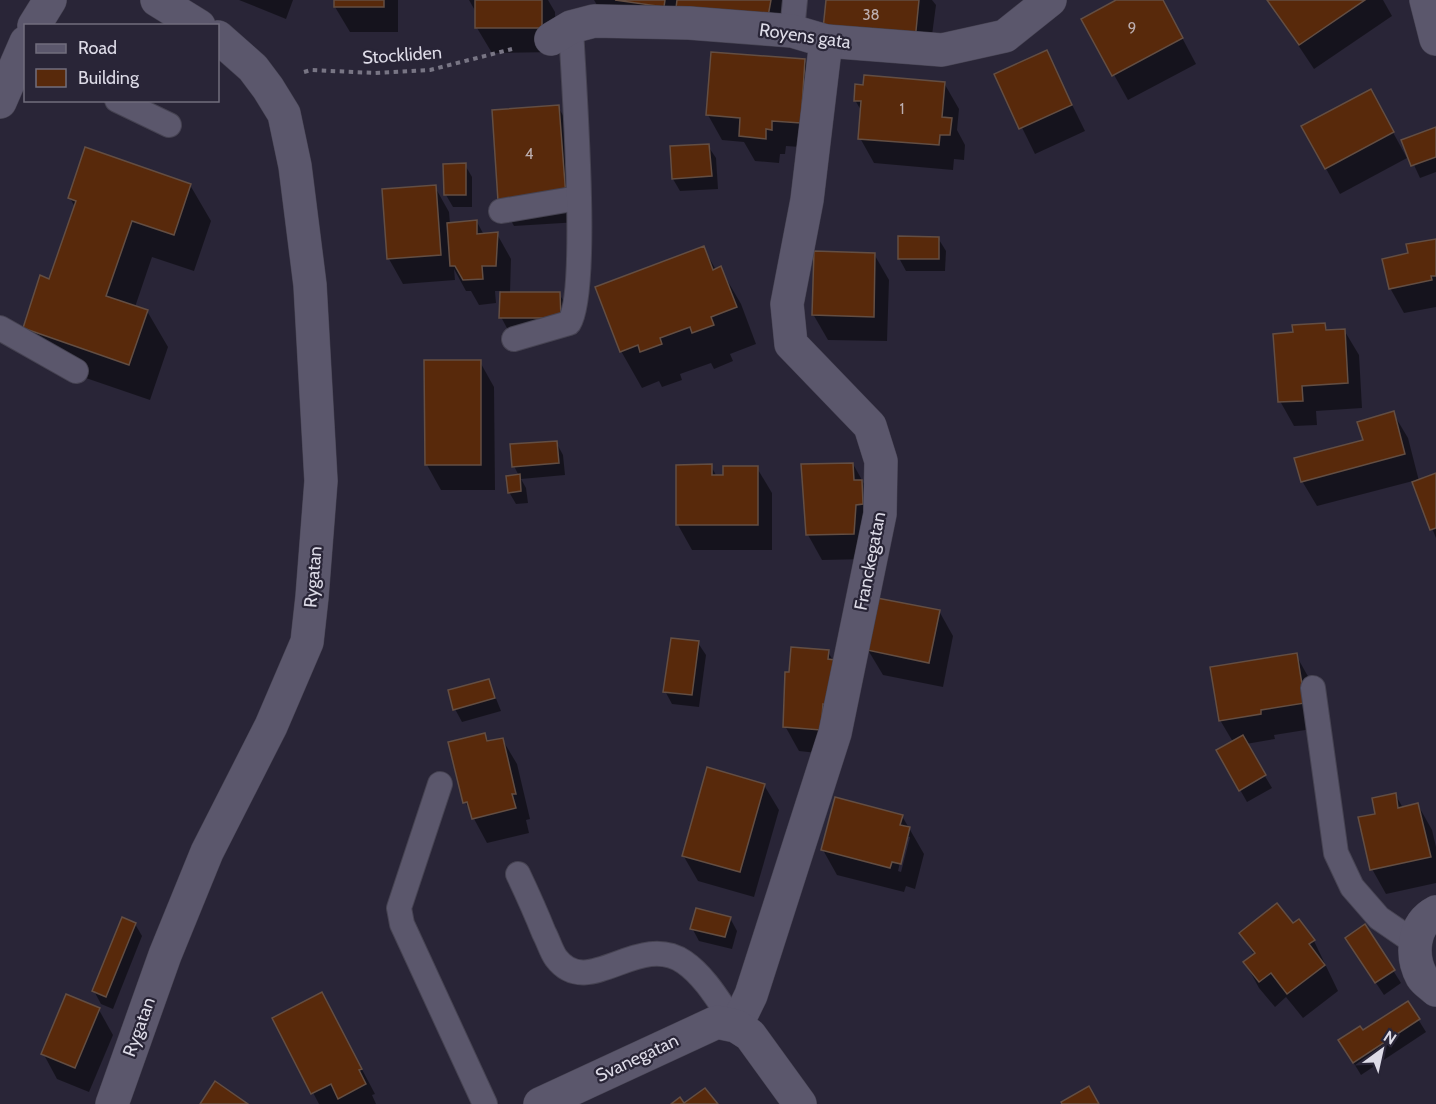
<svg xmlns="http://www.w3.org/2000/svg" width="1436" height="1104" font-family="Cabin,sans-serif">
  <style>
    .shadow { fill: #0007; fill-rule: evenodd }
    .building { fill: #58290b; stroke: #634e43; stroke-width: 1.5 }
    .lines { fill: none; stroke-linecap: round; stroke-linejoin: round }
    .service-casing { stroke: #464352; stroke-width: 26 }
    .minor-casing { stroke: #464352; stroke-width: 34 }
    .path { stroke: #787584; stroke-width: 4; stroke-dasharray: 4.5 4.5; stroke-linecap: butt }
    .service { stroke: #5b576c; stroke-width: 24 }
    .minor { stroke: #5b576c; stroke-width: 33 }
    .labels { text-anchor: middle; stroke-width: 4.5; stroke-linejoin: round; paint-order: stroke }
    .number-label { font-size: 15px; fill: #bcaeb0 }
    .street-label { font-size: 18px; fill: #dddbe7; stroke: #292537 }
  </style>
  <rect width="100%" height="100%" fill="#292537"/>
  <g class="shadow">
    <polygon points="239,0 293,0 286,19"/>
    <polygon points="335,0 398,0 398,32 350,32 335,7"/>
    <polygon points="469,0 548,0 555,12 556,52 492,53 477,28 477,14"/>
    <polygon points="594,0 788,0 781,46 603,15"/>
    <polygon points="828,0 932,0 936,5 928,65"/>
    <polygon points="1119,0 1162,0 1196,64 1128,100 1083,19"/>
    <polygon points="1268,0 1383,0 1392,16 1314,69"/>
    <polygon points="1046,52 1085,131 1035,154 996,75"/>
    <polygon points="804,60 819,85 814,148 786,146 785,154 780,154 779,163 755,161 744,142 722,140 708,115"/>
    <polygon points="944,83 959,109 957,130 965,145 964,160 954,159 953,170 874,163 860,138 862,112 855,100"/>
    <polygon points="558,107 573,132 579,222 514,226 500,201"/>
    <polygon points="1384,116 1407,158 1340,194 1303,127"/>
    <polygon points="1436,128 1436,172 1420,178 1403,141"/>
    <polygon points="708,146 716,158 718,189 680,191 673,179"/>
    <polygon points="465,165 472,177 472,207 453,207 446,195"/>
    <polygon points="190,185 211,221 194,271 152,257 135,307 147,311 168,347 150,400 45,364 24,328 50,280 75,207 70,198"/>
    <polygon points="435,187 449,212 450,224 477,222 484,235 497,234 511,259 510,293 559,294 567,306 567,330 508,330 501,317 501,291 495,291 496,303 479,305 471,291 466,291 454,269 455,280 403,284 389,259 383,191"/>
    <polygon points="938,238 946,251 945,271 906,271 899,258"/>
    <polygon points="1436,240 1436,307 1404,313 1390,288 1410,254"/>
    <polygon points="703,247 716,270 720,268 741,304 756,344 730,354 733,361 714,369 711,363 680,374 682,380 662,387 659,381 642,388 621,351"/>
    <polygon points="874,254 889,280 887,341 828,340 813,314"/>
    <polygon points="1324,324 1328,331 1344,330 1359,355 1362,408 1316,411 1317,425 1294,426 1280,401 1294,334"/>
    <polygon points="480,362 494,387 495,490 441,490 427,465"/>
    <polygon points="1393,413 1408,438 1419,481 1436,475 1436,538 1413,481 1317,506 1302,481 1365,441"/>
    <polygon points="556,442 563,455 565,475 521,479 526,488 528,503 516,504 509,492 519,476 514,466"/>
    <polygon points="853,464 867,489 868,559 822,560 808,535"/>
    <polygon points="711,466 717,477 757,468 772,493 772,550 692,550 678,525"/>
    <polygon points="939,611 953,636 943,687 883,675 868,650"/>
    <polygon points="698,643 706,655 699,707 672,704 665,691"/>
    <polygon points="828,652 834,662 835,755 799,751 785,726"/>
    <polygon points="1296,655 1310,680 1318,728 1274,735 1275,739 1246,744 1272,788 1247,802 1218,751 1233,742 1220,720"/>
    <polygon points="489,681 501,711 462,722 455,709"/>
    <polygon points="485,734 489,742 502,739 517,764 530,819 526,820 529,833 487,843 465,802"/>
    <polygon points="764,785 779,810 754,897 698,881 683,855"/>
    <polygon points="1395,794 1403,808 1418,805 1432,830 1436,847 1436,883 1386,894 1372,869 1377,815"/>
    <path d="M902,816l22,38 -9,35 -9,-3 -2,6 -67,-17 -14,-25zM906,837h4l-9,35 -3,-1z"/>
    <polygon points="730,918 737,931 732,949 699,941 692,928"/>
    <polygon points="135,924 142,936 113,1009 101,1004 94,991"/>
    <polygon points="1293,925 1314,941 1338,991 1303,1018 1286,997 1275,1007 1259,988 1245,962 1254,955 1241,933"/>
    <polygon points="1365,926 1401,983 1384,995 1354,950"/>
    <polygon points="322,994 375,1094 372,1095 376,1104 319,1104 274,1019"/>
    <polygon points="1408,1003 1426,1032 1361,1075 1347,1052 1363,1033"/>
    <polygon points="99,1010 113,1035 89,1092 57,1079 43,1053"/>
  </g>
  <g class="building">
    <rect x="334" y="0" width="50" height="7"/>
    <rect x="475" y="0" width="67" height="28"/>
    <polygon points="615,0 665,0 664,7"/>
    <polygon points="677,0 771,0 767,22 676,8"/>
    <polygon points="826,0 919,0 915,41 823,29"/>
    <polygon points="1116,0 1163,0 1183,38 1112,76 1081,19"/>
    <polygon points="1267,0 1365,0 1299,45"/>
    <polygon points="1047,50 1072,105 1019,129 994,74"/>
    <polygon points="711,52 805,59 801,123 772,121 772,130 766,129 766,139 739,136 740,118 706,115"/>
    <polygon points="864,75 945,82 942,117 952,118 950,135 940,135 939,145 858,139 861,101 854,101 855,84 863,85"/>
    <polygon points="1371,89 1394,132 1325,169 1301,126"/>
    <polygon points="559,105 566,197 498,201 492,110"/>
    <polygon points="1436,127 1436,157 1411,166 1401,140"/>
    <polygon points="709,144 712,176 672,179 670,146"/>
    <polygon points="85,147 191,184 174,235 132,221 106,296 148,310 129,365 23,328 40,275 49,279 76,201 68,198"/>
    <polygon points="466,163 466,195 444,195 443,164"/>
    <polygon points="436,185 441,255 387,259 382,189"/>
    <polygon points="477,220 477,234 498,232 496,266 482,266 483,279 463,280 455,266 450,266 447,223"/>
    <polygon points="898,236 939,237 939,259 898,259"/>
    <polygon points="1436,239 1436,276 1431,276 1432,280 1389,289 1382,259 1408,253 1406,244"/>
    <polygon points="704,246 713,270 721,266 737,307 711,317 714,325 692,333 690,327 660,338 662,344 640,352 638,345 620,352 595,287"/>
    <polygon points="814,251 875,253 874,317 812,315"/>
    <polygon points="500,292 560,292 561,318 499,318"/>
    <polygon points="1325,323 1326,330 1345,329 1348,383 1302,386 1303,401 1278,402 1273,334 1293,332 1292,325"/>
    <polygon points="424,360 481,360 481,465 425,465"/>
    <polygon points="1394,411 1405,454 1301,482 1294,458 1363,440 1357,422"/>
    <polygon points="557,441 559,463 512,467 510,444"/>
    <polygon points="853,463 854,480 862,480 863,504 856,505 854,534 806,535 801,464"/>
    <polygon points="712,464 712,475 723,475 723,466 758,466 758,525 676,525 676,465"/>
    <polygon points="1436,473 1436,528 1430,530 1412,482"/>
    <polygon points="520,474 521,491 508,493 506,476"/>
    <polygon points="877,598 940,610 929,663 867,650"/>
    <polygon points="671,638 699,641 692,695 663,692"/>
    <polygon points="791,647 829,650 828,659 835,660 831,706 823,704 821,730 783,727 785,672 789,672"/>
    <polygon points="1297,653 1305,703 1261,710 1261,714 1219,721 1210,667"/>
    <polygon points="489,679 495,698 453,710 448,690"/>
    <polygon points="485,733 487,741 503,738 516,794 512,794 516,808 472,819 467,802 463,803 448,742"/>
    <polygon points="1243,735 1266,775 1239,791 1216,750"/>
    <polygon points="707,767 765,784 740,872 682,856"/>
    <polygon points="1396,793 1398,808 1418,803 1431,857 1370,870 1358,817 1375,814 1372,798"/>
    <polygon points="835,797 903,815 900,825 910,827 901,864 892,862 890,868 821,850"/>
    <polygon points="1277,903 1293,923 1299,919 1315,940 1309,944 1325,965 1287,994 1271,973 1259,982 1243,962 1255,953 1239,933"/>
    <polygon points="696,908 731,917 725,937 690,929"/>
    <polygon points="122,917 136,923 106,997 92,991"/>
    <polygon points="1365,924 1395,970 1375,983 1345,938"/>
    <polygon points="322,992 362,1069 359,1070 366,1084 338,1099 331,1084 311,1094 272,1018"/>
    <polygon points="66,994 100,1008 75,1068 41,1054"/>
    <polygon points="1408,1001 1420,1019 1353,1063 1338,1040 1360,1026 1363,1030"/>
    <polygon points="215,1081 248,1104 200,1104"/>
    <polygon points="1089,1086 1099,1104 1062,1104 1061,1102"/>
    <polygon points="705,1088 718,1104 671,1104 680,1097 684,1103"/>
  </g>
  <g class="lines">
    <g class="service-casing">
      <g id="service">
        <polyline points="792,31 795,0"/>
        <polyline points="117,100 169,125"/>
        <polyline points="501,211 578,198"/>
        <polyline points="0,328 76,371"/>
        <path d="M514,339l55,-16c21,-32 4,-247 2,-296"/>
        <polyline points="1313,688 1336,853 1352,887 1379,918 1414,942"/>
        <polyline points="440,784 399,908 402,924 485,1104"/>
        <path d="M518,874c9,19 18,39 26,59 4,7 7,18 12,25 32,43 82,-27 128,4 22,15 37,43 52,64"/>
      </g>
    </g>
    <g class="minor-casing">
      <g id="minor">
        <polyline points="157,0 199,26"/>
        <polyline points="1426,0 1436,39"/>
        <polyline points="34,26 50,0"/>
        <polyline points="551,39 571,27 594,21 689,23 792,31 826,41 942,50 1005,36 1050,0"/>
        <polyline points="0,102 26,42"/>
        <path d="M1436,912c-23,12 -26,43 -14,65 3,5 10,9 14,13"/>
        <polyline points="736,1026 751,995 835,733 880,514 881,461 870,426 791,344 787,304 807,200 826,41"/>
        <polyline points="112,1104 165,955 207,852 271,726 307,642 312,597 321,481 310,285 295,166 284,114 268,88 253,68 218,37"/>
        <polyline points="540,1104 717,1022 736,1026 750,1035 800,1104"/>
      </g>
    </g>
    <polyline class="path" points="304,72 311,70 375,73 430,70 512,49"/>
    <use href="#service" class="service"/>
    <use href="#minor" class="minor"/>
  </g>
  <g class="labels">
    <g class="number-label">
      <text x="871" y="20">38</text>
      <text x="1132" y="33">9</text>
      <text x="902" y="114">1</text>
      <text x="529" y="159">4</text>
    </g>
    <g class="street-label">
      <text transform="translate(805 36) rotate(8)" y="6">Royens gata</text>
      <text transform="translate(402 55) rotate(-4)" y="6">Stockliden</text>
      <text transform="translate(870 561) rotate(-79)" y="6">Franckegatan</text>
      <text transform="translate(313 577) rotate(-85)" y="6">Rygatan</text>
      <text transform="translate(139 1027) rotate(-70)" y="6">Rygatan</text>
      <text transform="translate(637 1058) rotate(-25)" y="6">Svanegatan</text>
    </g>
  </g>
  <rect x="24" y="24" width="195" height="78" fill="#292537" stroke="#716e7d" stroke-width="1.5"/>
  <rect x="36" y="44" width="30" height="9" fill="#5b576c" stroke="#716e7d" stroke-width="1.5"/>
  <text x="78" y="54" font-size="18" fill="#dddbe7">Road</text>
  <rect x="36" y="69" width="30" height="18" fill="#58290b" stroke="#716e7d" stroke-width="1.5"/>
  <text x="78" y="84" font-size="18" fill="#dddbe7">Building</text>
  <g transform="translate(1382 1050) rotate(33)" stroke="#292537" stroke-width="4.5" paint-order="stroke">
  <path d="M0-4.5L10 22L0 15L-10 22Z" fill="#dddbe7"/>
  <text y="-9" font-size="16" font-weight="bold" text-anchor="middle" fill="#dddbe7">N</text>
  </g>
</svg>
